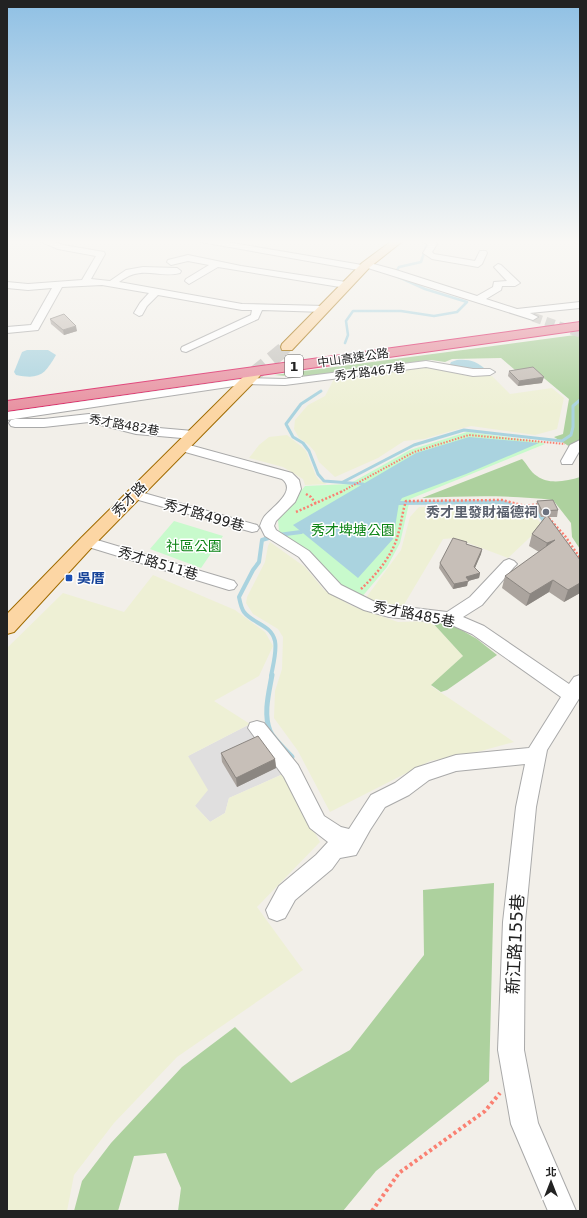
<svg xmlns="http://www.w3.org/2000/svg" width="587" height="1218" font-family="'DejaVu Sans','Noto Sans TC',sans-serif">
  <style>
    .residential { fill: #e0dfdf }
    .farmland { fill: #eef0d5 }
    .forest { fill: #add19e }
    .park { fill: #c8facc }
    .water { fill: #aad3df }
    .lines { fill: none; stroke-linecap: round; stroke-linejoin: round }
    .stream-far3 { stroke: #aad3df; stroke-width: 2.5 }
    .stream-far2 { stroke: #aad3df; stroke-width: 3 }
    .stream-far1 { stroke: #aad3df; stroke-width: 4 }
    .stream { stroke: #aad3df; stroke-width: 5 }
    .minor-tunnel { stroke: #c8c6c1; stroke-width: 9; stroke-dasharray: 9 4.5; stroke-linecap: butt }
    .major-tunnel-far1 { stroke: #c8c6c1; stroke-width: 12; stroke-dasharray: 12 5.5; stroke-linecap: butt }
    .major-tunnel { stroke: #c8c6c1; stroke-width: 15; stroke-dasharray: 15 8; stroke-linecap: butt }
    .minor-casing { stroke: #a9a9a9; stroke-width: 2 }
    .major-casing { stroke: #a06b00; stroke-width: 2 }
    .highway-casing { stroke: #dc2a67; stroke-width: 2 }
    .path-far2 { stroke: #fa8072; stroke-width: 2; stroke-dasharray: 1.5 1.5; stroke-linecap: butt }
    .path-far1 { stroke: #fa8072; stroke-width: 2.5; stroke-dasharray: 2 2; stroke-linecap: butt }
    .path { stroke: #fa8072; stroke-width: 4; stroke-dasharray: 3 3; stroke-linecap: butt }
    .minor { fill: #fff; fill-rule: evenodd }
    .major { fill: #fcd6a4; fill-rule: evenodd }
    .highway { fill: #e892a2; fill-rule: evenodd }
    .wall { fill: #aba49e }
    .shaded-wall { fill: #8b8681 }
    .building { fill: #c7bfb8; stroke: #8b8681 }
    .worship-dot { fill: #6b7280; stroke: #fff; stroke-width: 1.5 }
    .transit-dot { fill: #1a4fb4; stroke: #fff; stroke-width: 1.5 }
    .labels { text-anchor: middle; stroke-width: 3; stroke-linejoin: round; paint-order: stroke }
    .far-street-label { font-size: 12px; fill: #222; stroke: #fff }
    .shield { fill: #fff; stroke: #646464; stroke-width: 1 }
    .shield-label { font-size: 13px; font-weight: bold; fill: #222 }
    .street-label { font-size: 14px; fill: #222; stroke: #fff }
    .worship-label { font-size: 14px; font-weight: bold; fill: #5b616d; stroke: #fff; text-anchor: end }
    .park-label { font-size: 14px; fill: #0c8416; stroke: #fff }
    .transit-label { font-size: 14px; font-weight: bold; fill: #164399; stroke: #fff; text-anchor: start }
    .near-street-label { font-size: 17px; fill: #222; stroke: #fff }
  </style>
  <rect width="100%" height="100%" fill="#f2efe9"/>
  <polygon class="residential" points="250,724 283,774 229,798 225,813 210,822 195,806 188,756"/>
  <g class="farmland">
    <polygon points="424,367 437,367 467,376 492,376 510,394 552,388 564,398 557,429 535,435 471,426 451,431 424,439 404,441 378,458 335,477 319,462 315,452 309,445 299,438 294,429 295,420 308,405 325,396 334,379"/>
    <polygon points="287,435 302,447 306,451 316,476 319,480 327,484 305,485 303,479 283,467 249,458 259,445 269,437"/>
    <polygon points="499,505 532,514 543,525 508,558 455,538 443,539 402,608 378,606 365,599 401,550 410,517 419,507"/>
    <polygon points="270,542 305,567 324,590 352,606 398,622 431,621 463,656 431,686 514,742 481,751 430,761 330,812 298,751 274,718 275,691 282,669 283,637 278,629 253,614 246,603 247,597 265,562 268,546"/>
    <polygon points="153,575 235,610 265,632 273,646 259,676 214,701 250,724 188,756 208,790 195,806 210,822 225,813 229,798 283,774 320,842 257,907 303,970 177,1057 114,1123 74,1175 67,1211 7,1211 7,648 63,593 124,612"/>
  </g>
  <g class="forest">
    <polygon points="575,335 580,336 580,453 554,437 563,434 569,399 533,369 515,370 501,358 452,359 445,362 431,360 299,377 274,375"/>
    <path d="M522,459c5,5 9,14 15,17 12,9 30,5 43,1v72l-8,-12 -1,-14 -18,-23c-45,-5 -85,-4 -131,-2z"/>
    <polygon points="431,621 451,624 477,639 497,655 447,690 441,692 431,685 463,656"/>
    <polygon points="494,883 489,1081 376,1171 343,1211 178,1211 181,1188 166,1153 134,1156 118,1211 74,1211 82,1181 111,1143 182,1067 235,1027 291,1083 350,1050 424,955 423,890"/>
  </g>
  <g class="park">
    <polygon points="467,432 538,441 545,444 410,499 400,543 387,567 361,598 343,589 308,552 279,531 278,520 305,486 349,484 410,450"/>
    <polygon points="174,521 223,536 201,568 150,549"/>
  </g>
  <g class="water">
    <path d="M27,350h21l8,5c-11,19 -16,25 -40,20l-2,-3 8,-20z"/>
    <path d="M457,360c12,-1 20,1 29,10l-4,2 -27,-4 -5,-4 1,-2z"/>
    <polygon points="469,437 539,443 466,474 402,498 399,503 393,539 358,578 293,525 416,453"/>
  </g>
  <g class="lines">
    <polyline class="stream-far3" points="345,343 348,335 346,321 353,311 401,311 434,316 457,312 467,302 425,289 394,275 399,267 421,262 426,247 435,240"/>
    <g class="stream-far2">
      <polyline points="321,391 301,404 286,424 293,437 303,443 309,451 318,474 324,481 363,484 368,487"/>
      <polyline points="343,482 414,445 464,430 562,441 571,435 573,427 573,406 580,400"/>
    </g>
    <g class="stream-far1">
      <polyline points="395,501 399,503 502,502 538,513 546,523"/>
      <path d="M271,676c2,-11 6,-24 4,-35 -4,-17 -22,-17 -31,-29 -3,-4 -4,-10 -5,-15l14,-27 6,-8 3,-22 16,-5 23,-3 3,-2"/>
    </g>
    <path class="stream" d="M272,675c-3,17 -9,39 -2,56 3,8 16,19 22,26"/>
    <polyline class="minor-tunnel" points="533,317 580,333"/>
    <polyline class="major-tunnel-far1" points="283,350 287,347"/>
    <polyline class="major-tunnel" points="254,374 284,349"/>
    <g class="minor-casing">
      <g id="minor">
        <path d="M37,240h12l14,5 41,7 1,2 -14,25 19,2 16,-11 17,-3 34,1 4,3 -1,2c-23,6 -37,-9 -61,9l123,22 83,2 5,3 -5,3 -63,-2 -4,9 -72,33 -4,-1 -1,-2 1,-2 69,-32 1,-5h-10l-84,-15 -11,11 -5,9 -3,1 -5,-3 6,-10 9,-10 -47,-8 -40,2 -24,43 -31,3v-6l24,-2 21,-37 -24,2 -21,-2v-6l21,2 54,-4 14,-24 -38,-7z"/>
        <polygon points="197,240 215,240 362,265 366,262 396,270 477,296 493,287 494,282 507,281 494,267 498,264 501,265 520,283 515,286 502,286 501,290 486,299 517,309 580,302 580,308 530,313 538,317 533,320 368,268 364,271 201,242"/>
        <path d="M420,240c6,0 13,-1 17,4l-5,8 2,2 41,7 5,-10h6l1,2 -5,11 -4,3 -46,-8 -9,-6 5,-8z"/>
        <polygon points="570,240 580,240 580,244"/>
        <polygon points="188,255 241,266 346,282 351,285 346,288 218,267 189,284 185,281 186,279 209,265 188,261 171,265 167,262 168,260"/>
        <polygon points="426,361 473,369 490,369 495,372 490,375 473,376 426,367 285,385 248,384 7,420 7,412 248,378 285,379"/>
        <polygon points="89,414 136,426 193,431 197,432 199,435 197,438 193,439 136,434 89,422 44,427 15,427 11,426 9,423 11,420 15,419 44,419"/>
        <polygon points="580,440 580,450 572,464 562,464 561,461 570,445"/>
        <path d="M182,443l110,30 7,7 2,9 -6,13 -19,19 -2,5 2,4 33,21 32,34 34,17 14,3 58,7 23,-15 34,-36 5,-2 5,2 3,3 -3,3 -32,38 -19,12 21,9 85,58 5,-7 6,-2v22l-33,53 -11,57 -11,115 -1,128 14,73 38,88h-28l-37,-87 -13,-74 5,-128 13,-115 9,-43 -69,7 -27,9 -20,15 -24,12 -15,23 -14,25 -16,3 -8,11 -37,31 -10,18 -8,3 -8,-3 -3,-8 13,-24 37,-31 12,-13 -18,-14 -26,-51 -36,-49 2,-5 7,-2 7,2 34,42 26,51 17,11 8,2 22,-34 24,-12 20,-15 41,-13 73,-7 32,-51 -89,-63 -25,-11 -58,-6 -25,-7 -35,-17 -30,-36 -34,-21 -5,-10c1,-3 2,-6 4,-9 7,-9 34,-26 18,-38l-104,-29 -2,-3 2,-3z"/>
        <polygon points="133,490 257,525 259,528 257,531 252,532 128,497 126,494 128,491"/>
        <polygon points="87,537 234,581 237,585 234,589 229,590 82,545 80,542 82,539"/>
      </g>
    </g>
    <g class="major-casing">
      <g id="major">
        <polygon points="393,240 404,240 370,267 292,350 282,350 281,347 282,344 362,263"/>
        <polygon points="254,370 259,371 261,374 259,377 93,546 14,632 7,634 7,614 81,538 249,371"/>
      </g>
    </g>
    <g class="highway-casing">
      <polygon id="highway" points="580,322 580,330 7,411 7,401"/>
    </g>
    <polyline class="path-far2" points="341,492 414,452 469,435 565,444"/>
    <g class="path-far1">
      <polyline points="306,494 311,497 316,504"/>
      <polyline points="296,512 343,491"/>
      <polyline points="546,515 565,536 580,558"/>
      <path d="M361,589c15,-14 30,-32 36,-51 4,-12 5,-25 9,-37l96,-1 23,6 14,-2"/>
    </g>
    <polyline class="path" points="372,1211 399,1173 485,1111 500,1093"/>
    <use href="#minor" class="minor"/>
    <use href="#major" class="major"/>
    <use href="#highway" class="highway"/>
  </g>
  <g class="wall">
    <polygon points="50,319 77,331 64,335 51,324"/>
    <polygon points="509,371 542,383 518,386 508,376"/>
    <polygon points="537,501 558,510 557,517 548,517 580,560 580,593 564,602 549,592 526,606 502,588 505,576 539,552 529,546 532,534 545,517 541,517 536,507"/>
    <polygon points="467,545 482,549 481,554 475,568 480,573 479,578 468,581 467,586 453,589 439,568 440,563"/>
    <polygon points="221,753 275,759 276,768 237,787 222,762"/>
  </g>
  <g class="shaded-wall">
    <polygon points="76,326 77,331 64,335 63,330"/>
    <polygon points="544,377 542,383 518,386 519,381"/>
    <polygon points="555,540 543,555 547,543"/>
    <polygon points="482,549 481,554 473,572 474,567"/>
    <polygon points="480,573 479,578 468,581 467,586 453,589 454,584 466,577"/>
    <polygon points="553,580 549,592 526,606 530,594"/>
    <polygon points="580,583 580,593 564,602 568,590"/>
    <polygon points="275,759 276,768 237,787 236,778"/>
  </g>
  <g class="building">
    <polygon points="64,314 76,326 63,330 50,319"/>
    <polygon points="533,367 544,377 519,381 509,371"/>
    <polygon points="553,500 558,510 542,511 537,501"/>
    <polygon points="547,515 580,560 580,583 568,590 553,580 530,594 505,576 555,540 547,543 532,534"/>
    <polygon points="453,538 467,542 466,544 482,549 474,567 480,573 466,577 469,581 454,584 440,563"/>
    <polygon points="258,736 275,759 236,778 221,753"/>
  </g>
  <linearGradient id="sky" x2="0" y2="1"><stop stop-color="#8fc0e4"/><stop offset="0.59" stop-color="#f9f8f5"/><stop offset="1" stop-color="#f9f8f5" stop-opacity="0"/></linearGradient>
  <rect width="587" height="410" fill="url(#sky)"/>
  <circle class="worship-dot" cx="546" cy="512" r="4"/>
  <rect class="transit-dot" x="65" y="574" width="8" height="8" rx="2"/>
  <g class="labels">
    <g class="far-street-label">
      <text transform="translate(353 358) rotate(-8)" y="4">中山高速公路</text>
      <text transform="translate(370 372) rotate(-7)" y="4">秀才路467巷</text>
      <text transform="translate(124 425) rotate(10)" y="4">秀才路482巷</text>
    </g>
    <rect class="shield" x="285" y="355" width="18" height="22" rx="3"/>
    <g class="shield-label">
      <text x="294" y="371">1</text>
    </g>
    <g class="street-label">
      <text transform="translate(129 499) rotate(-45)" y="5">秀才路</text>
      <text transform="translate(204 515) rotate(16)" y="5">秀才路499巷</text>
      <text transform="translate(158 563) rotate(17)" y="5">秀才路511巷</text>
      <text transform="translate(414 614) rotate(11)" y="5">秀才路485巷</text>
    </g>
    <g class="worship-label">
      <text x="538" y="517">秀才里發財福德祠</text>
    </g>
    <g class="park-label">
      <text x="353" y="535">秀才埤塘公園</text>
      <text x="194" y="551">社區公園</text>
    </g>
    <g class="transit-label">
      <text x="77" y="583">吳厝</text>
    </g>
    <g class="near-street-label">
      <text transform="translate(515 944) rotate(-87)" y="6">新江路155巷</text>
    </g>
  </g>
  <rect width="587" height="1218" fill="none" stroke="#222222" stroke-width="16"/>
  <g transform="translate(551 1182)" stroke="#ffffff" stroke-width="3" paint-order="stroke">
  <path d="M0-3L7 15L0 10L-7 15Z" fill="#222222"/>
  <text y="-6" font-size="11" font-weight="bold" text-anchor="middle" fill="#222222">北</text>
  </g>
</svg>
